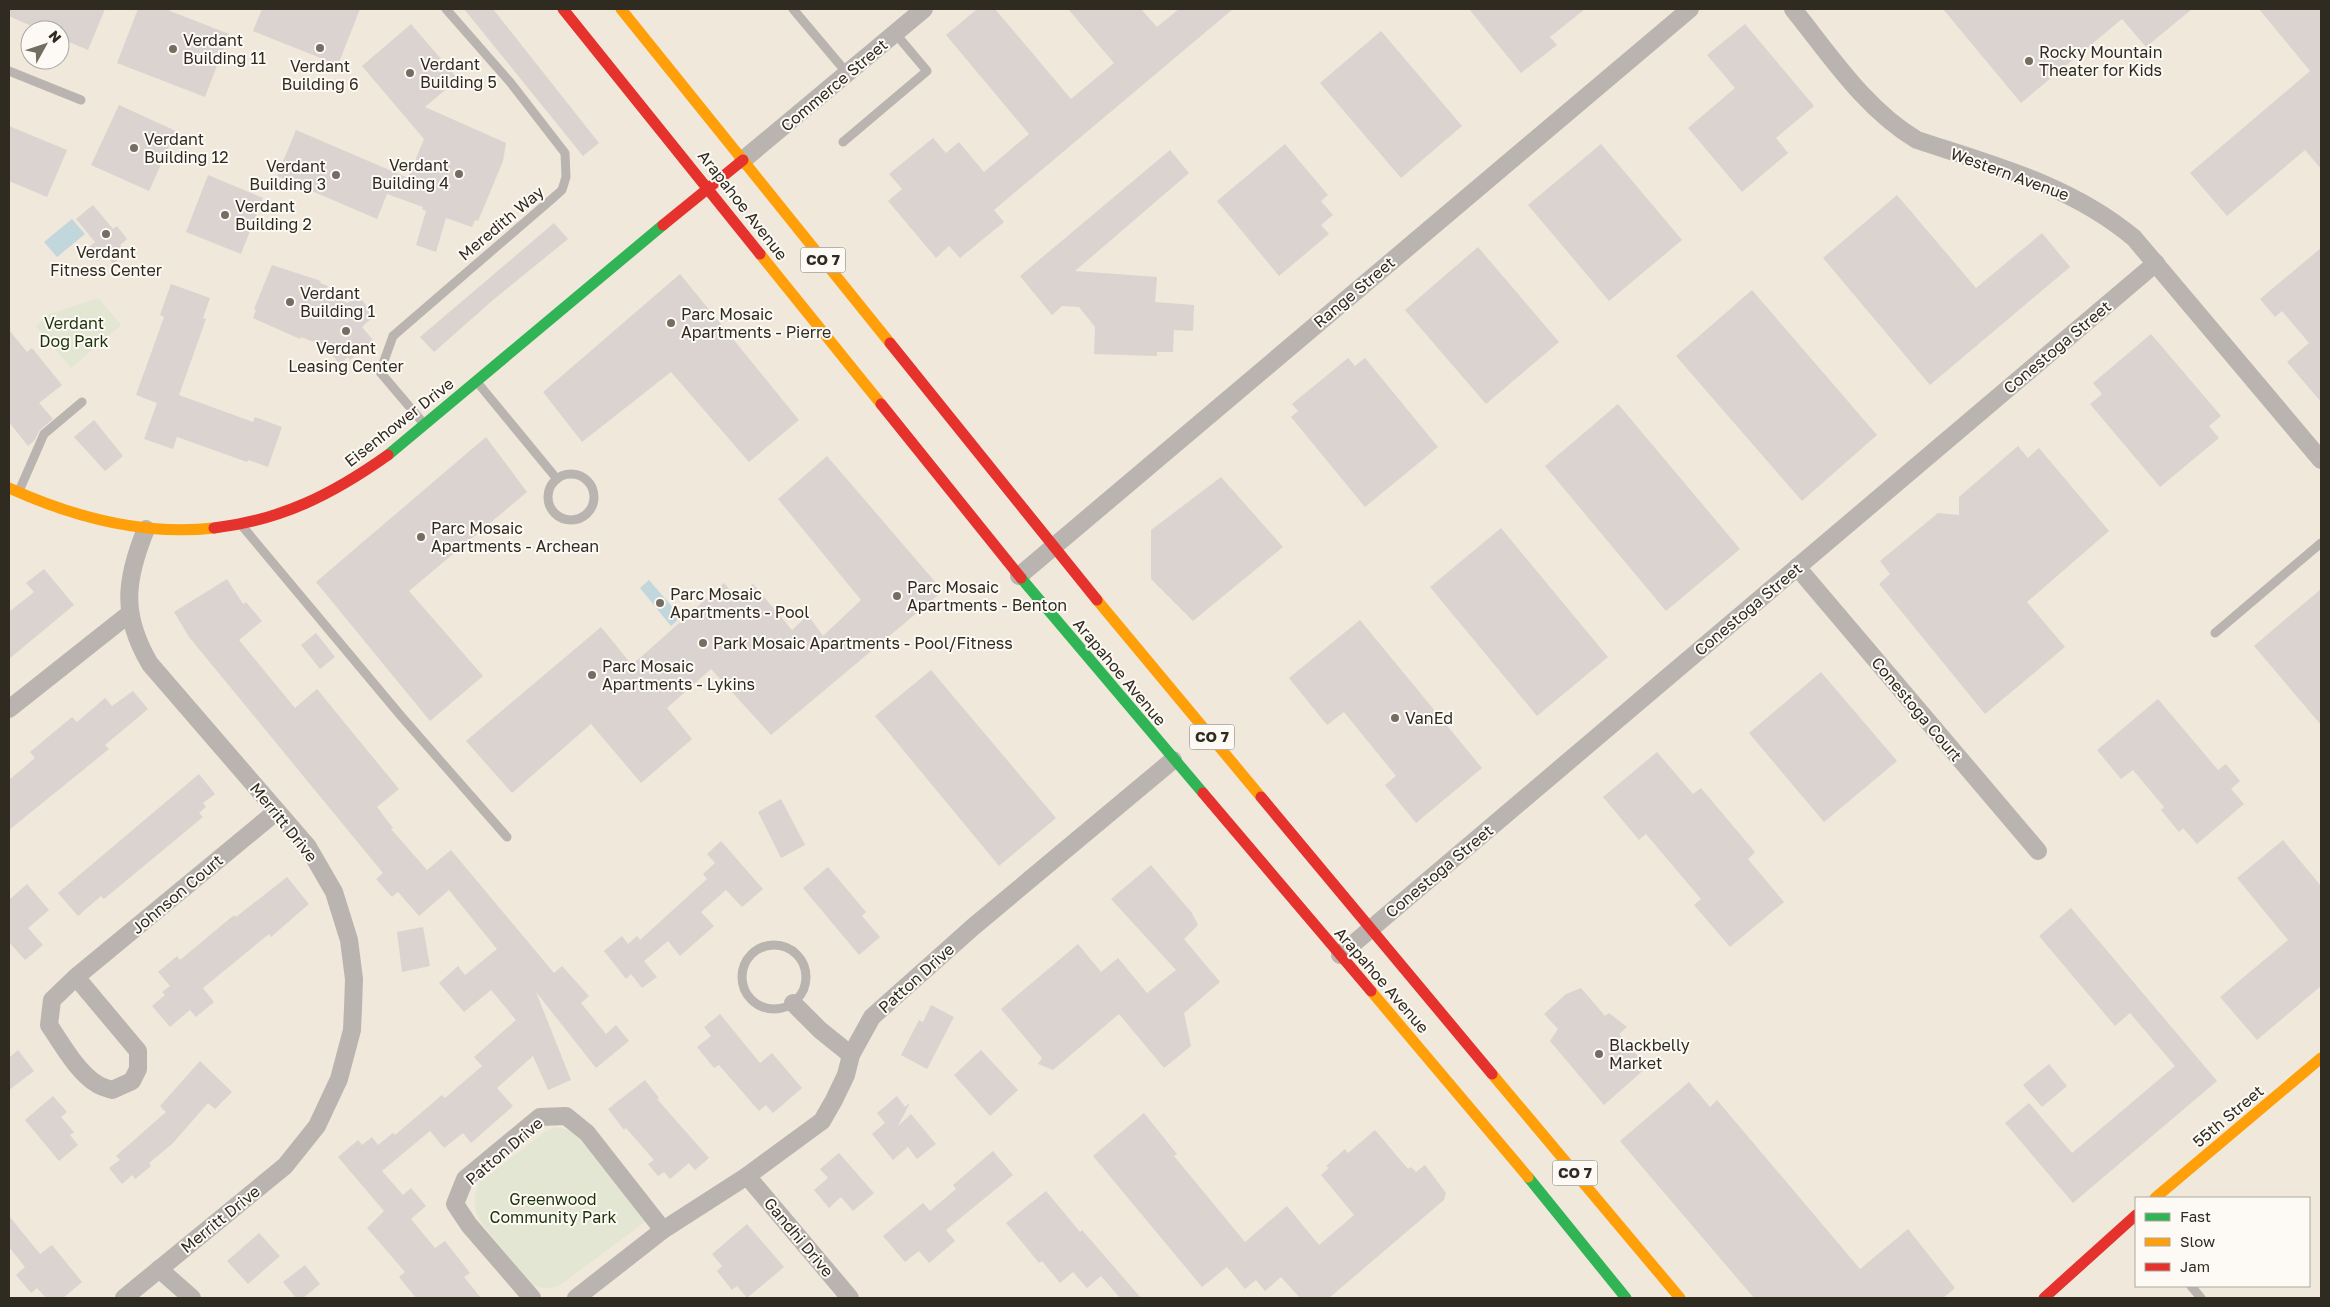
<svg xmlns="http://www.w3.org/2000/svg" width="2330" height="1307" font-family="'Golos Text',sans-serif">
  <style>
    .green { fill: #e2e6d3 }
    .water { fill: #c1d7db }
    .building { fill: #dbd3d0 }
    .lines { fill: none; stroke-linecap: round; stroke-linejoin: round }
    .lane { stroke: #bab4b0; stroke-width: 9 }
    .street { stroke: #bab4b0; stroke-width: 18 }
    .fast { stroke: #30b455; stroke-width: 11 }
    .slow { stroke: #ff9f0a; stroke-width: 11 }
    .jam { stroke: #e5322d; stroke-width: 11 }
    .poi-dot { fill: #736d62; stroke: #fdfaf5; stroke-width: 2 }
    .labels { text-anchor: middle; stroke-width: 4; stroke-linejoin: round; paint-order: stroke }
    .shield { fill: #fdfaf5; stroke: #6e6961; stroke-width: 1 }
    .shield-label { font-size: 15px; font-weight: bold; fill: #302b21 }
    .poi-label { font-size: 16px; fill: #302b21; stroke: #fdfaf5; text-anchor: start }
    .street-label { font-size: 16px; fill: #302b21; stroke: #fdfaf5 }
    .park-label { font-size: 16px; fill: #1c3309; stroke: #fdfaf5 }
  </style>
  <rect width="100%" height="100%" fill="#f0e8da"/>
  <g class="green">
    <polygon points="98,298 121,325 71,368 36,326 49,314"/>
    <path d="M555,1127l10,2 9,4 72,88 -83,62c-12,7 -18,6 -32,2l-51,-64c-7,-14 -7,-24 -1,-38l67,-52z"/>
  </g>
  <g class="water">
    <polygon points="72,219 85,234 57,257 44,242"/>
    <polygon points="649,580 681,617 671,626 640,588"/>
  </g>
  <g class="building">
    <polygon points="9,9 105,9 88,50 60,38 60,30 40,30 9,16"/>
    <polygon points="138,9 165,9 229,34 205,97 117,63"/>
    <polygon points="262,9 360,9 338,65 253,31"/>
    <polygon points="464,9 493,9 599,143 583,156"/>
    <polygon points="977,9 995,9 1071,99 1114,63 1068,9 1141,9 1157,27 1179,9 1233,9 994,210 1004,222 960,258 949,246 936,258 888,201 902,189 889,174 933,138 946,153 959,142 984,172 1029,134 946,35"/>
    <polygon points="1469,9 1585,9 1550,37 1557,45 1521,73"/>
    <polygon points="1943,9 2192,9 2146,47 2122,19 2021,103"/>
    <polygon points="2259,9 2321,9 2321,169 2305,150 2227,216 2190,173 2310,71"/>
    <polygon points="411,24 458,79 425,107 506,143 503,161 478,221 475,220 472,227 446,218 436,252 416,245 426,211 422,209 423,207 387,194 377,219 277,176 296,130 408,178 424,139 362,66"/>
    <polygon points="1745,24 1814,106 1776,138 1788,153 1742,192 1688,128 1735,88 1707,55"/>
    <polygon points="1381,31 1462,126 1401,178 1320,83"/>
    <polygon points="119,105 176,131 149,191 91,165"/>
    <polygon points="9,126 67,150 47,197 9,181"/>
    <polygon points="1285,144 1328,195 1321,201 1333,215 1321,225 1329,234 1279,276 1217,201"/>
    <polygon points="1601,144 1682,240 1609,301 1528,205"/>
    <polygon points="1170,150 1189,173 1075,271 1157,277 1155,302 1194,305 1193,331 1174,330 1173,352 1157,352 1157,356 1094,354 1095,327 1079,307 1062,306 1052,315 1020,276"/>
    <polygon points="208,175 263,198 241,254 186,232"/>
    <polygon points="1897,195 1976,288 2042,233 2070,267 1930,385 1823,258"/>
    <polygon points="93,205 113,229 117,226 127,239 120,245 126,253 113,264 106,255 97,261 87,249 95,242 76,219"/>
    <polygon points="554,223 568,239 493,300 434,352 420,337"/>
    <polygon points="1478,247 1559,342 1486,404 1405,310"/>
    <polygon points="2321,248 2321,402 2287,362 2309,343 2282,311 2275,317 2260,299"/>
    <polygon points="272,265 321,281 320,283 328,286 324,294 348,303 355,297 357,300 360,298 373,313 370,316 372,318 362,327 373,340 350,360 348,357 340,364 324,346 301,337 300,339 253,318 256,310 254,309"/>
    <polygon points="680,274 799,420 749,462 671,372 582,442 543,392"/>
    <polygon points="171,284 210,298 203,318 206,319 179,395 253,422 255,417 282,427 268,467 248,460 247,462 177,437 173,449 144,439 157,403 136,395 164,317 160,315"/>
    <polygon points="1752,290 1877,435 1802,501 1676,356"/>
    <polygon points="9,330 27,352 32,348 62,385 39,403 53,419 40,430 34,441 28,446 9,422"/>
    <polygon points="2151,334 2221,416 2209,426 2219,438 2160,487 2090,404 2102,394 2093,383"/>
    <polygon points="1348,358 1355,366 1365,358 1438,447 1365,507 1291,417 1298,411 1292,404"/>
    <polygon points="1618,404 1740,549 1666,611 1545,466"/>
    <polygon points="94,420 123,456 105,471 74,437"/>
    <polygon points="486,437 527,492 409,591 483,676 430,721 316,582"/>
    <polygon points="2018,446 2028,458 2039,448 2109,531 2027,602 2065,647 1985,714 1879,584 1890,574 1880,561 1938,513 1959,515 1959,497"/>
    <polygon points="827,456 943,591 771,735 711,669 667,708 692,739 641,783 591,724 512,793 466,741 601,627 632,665 724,583 737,599 753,584 792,630 808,615 823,636 861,600 778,499"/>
    <polygon points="1221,477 1283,547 1193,621 1151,579 1151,530"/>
    <polygon points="1501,528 1608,657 1537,716 1430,587"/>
    <polygon points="44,569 74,605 9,659 9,612 34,592 26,583"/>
    <polygon points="227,579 243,604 246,602 262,621 239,640 295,708 317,689 357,738 399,789 377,807 393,828 391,829 427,870 451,850 554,973 562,966 589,996 581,1003 606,1034 616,1025 629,1041 596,1068 536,992 571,1080 548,1090 533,1056 497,1088 513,1106 471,1143 463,1133 444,1148 430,1131 382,1171 403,1195 411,1188 426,1206 411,1219 435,1248 445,1241 470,1273 464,1277 481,1298 416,1298 399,1277 405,1272 367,1228 384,1211 338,1157 358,1140 362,1145 372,1137 378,1145 393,1133 395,1135 442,1095 445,1098 482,1066 474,1057 516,1020 491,990 464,1012 439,983 458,966 465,975 497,949 449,890 419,916 398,892 392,897 376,879 383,873 189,637 174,612"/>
    <polygon points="2321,589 2321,725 2254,646"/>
    <polygon points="1360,620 1482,768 1416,823 1385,785 1396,776 1344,712 1327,725 1289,678"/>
    <polygon points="316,633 335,657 320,669 301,645"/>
    <polygon points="931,670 1056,818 999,866 875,716"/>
    <polygon points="1821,672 1897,761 1824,822 1749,733"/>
    <polygon points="133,691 148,709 105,745 109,749 9,830 9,780 35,758 30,752 72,717 77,722 105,698 112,706"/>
    <polygon points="2158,699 2218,770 2226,764 2240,781 2231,789 2244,804 2197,844 2183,828 2179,832 2161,810 2164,807 2133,770 2121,779 2097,750"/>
    <polygon points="1657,752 1693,794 1701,788 1755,852 1748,859 1784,902 1730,947 1694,905 1701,899 1646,834 1639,840 1603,797"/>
    <polygon points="199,774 215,794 203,803 206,807 199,813 203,817 104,899 101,896 78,916 58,893"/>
    <polygon points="781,799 805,845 781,858 758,812"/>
    <polygon points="2283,840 2321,886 2321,986 2257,1040 2220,997 2288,940 2237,878"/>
    <polygon points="721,841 763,889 742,907 726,890 701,912 714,926 680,956 668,941 644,961 657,977 642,988 631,974 626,979 604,951 622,936 628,944 637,936 640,940 707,879 703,874 715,863 707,854"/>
    <polygon points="1151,865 1192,913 1198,925 1184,939 1220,982 1184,1013 1191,1046 1164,1068 1119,1014 1053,1070 1038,1064 1042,1058 1001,1009 1078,944 1101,972 1118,958 1147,993 1176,970 1111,899"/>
    <polygon points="828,867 866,912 862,916 880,937 859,955 803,888"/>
    <polygon points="287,877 309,904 271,937 269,934 203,988 214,1002 196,1017 190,1010 170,1027 152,1006 165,995 162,992 170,986 158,972 177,956 180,960 234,915 236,917"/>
    <polygon points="27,884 49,910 28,928 43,945 25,960 9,942 9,900"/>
    <polygon points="2071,908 2217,1081 2073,1203 2005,1123 2029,1103 2072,1153 2175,1066 2130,1013 2115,1026 2039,936"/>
    <polygon points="423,927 430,966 402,972 397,932"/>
    <polygon points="1581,988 1605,1016 1609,1013 1627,1027 1619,1034 1647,1067 1604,1105 1550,1041 1558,1029 1544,1014 1566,994"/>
    <polygon points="931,1005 954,1017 927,1069 901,1055 919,1020 923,1022"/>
    <polygon points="720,1014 760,1063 772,1053 802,1088 773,1113 766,1105 759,1111 719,1065 714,1068 697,1047 711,1036 704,1027"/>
    <polygon points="18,1050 34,1071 9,1090 9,1058"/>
    <polygon points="981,1050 1018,1090 990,1116 954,1075"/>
    <polygon points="200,1061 232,1092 215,1109 208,1103 172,1144 149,1163 151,1166 135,1179 132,1175 122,1184 109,1168 120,1160 116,1156 166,1112 160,1106"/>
    <polygon points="2049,1064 2067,1086 2042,1107 2023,1085"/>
    <polygon points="645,1080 659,1098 657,1099 709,1158 695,1170 689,1163 670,1179 664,1172 658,1176 648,1164 654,1160 626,1128 624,1130 608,1109"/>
    <polygon points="1689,1082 1710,1107 1717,1100 1860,1269 1908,1229 1955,1288 1943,1298 1754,1298 1620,1141"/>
    <polygon points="53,1096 67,1112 61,1117 74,1132 70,1135 78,1145 59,1161 25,1120"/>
    <polygon points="897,1096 905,1107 910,1103 898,1126 911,1114 936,1144 917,1159 908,1147 893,1160 872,1134 885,1123 877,1113"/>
    <polygon points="1144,1113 1177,1154 1174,1156 1245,1242 1287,1206 1319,1245 1354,1215 1321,1175 1329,1168 1326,1166 1345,1149 1348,1153 1375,1130 1408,1169 1411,1167 1416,1172 1425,1165 1446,1193 1444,1200 1329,1298 1300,1298 1281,1277 1265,1291 1256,1280 1245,1289 1227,1267 1202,1287 1093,1156"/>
    <polygon points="993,1151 1013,1175 946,1230 955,1241 929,1263 919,1251 905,1262 883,1236 923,1203 930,1211 956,1189 953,1185"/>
    <polygon points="839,1153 874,1193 853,1211 841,1197 829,1208 814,1190 828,1178 820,1169"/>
    <polygon points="1046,1191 1080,1232 1082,1230 1141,1298 1120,1298 1101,1276 1087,1288 1073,1272 1060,1283 1042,1261 1039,1263 1006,1223"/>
    <polygon points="9,1216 40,1254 52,1245 82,1282 63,1298 46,1298 37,1288 31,1293 16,1275 25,1267 9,1247"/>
    <polygon points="747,1224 784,1267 747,1298 737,1286 732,1290 717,1271 722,1266 712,1254"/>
    <polygon points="259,1233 280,1256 248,1284 227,1261"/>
    <polygon points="305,1265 320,1284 303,1298 296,1298 283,1282"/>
  </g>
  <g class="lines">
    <g class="lane">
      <polyline points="793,9 847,73"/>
      <polyline points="9,71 81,100"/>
      <polyline points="843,142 927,71 895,33"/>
      <polyline points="477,382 557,479"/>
      <polyline points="425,425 380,372 393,336 553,198 562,190 566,177 565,153 510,82 446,9"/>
      <circle cx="571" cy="497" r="23"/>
      <polyline points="19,491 44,434 82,402"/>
      <polyline points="243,527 401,716 507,837"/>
      <polyline points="2215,633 2321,543"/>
      <circle cx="774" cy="977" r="32"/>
      <polyline points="2191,1286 2201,1298"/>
    </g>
    <g class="street">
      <path d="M1793,9c37,46 72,100 124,131 76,25 154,45 217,98l187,222"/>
      <polyline points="743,160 924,9"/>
      <polyline points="1797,567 2038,851"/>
      <polyline points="1019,576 1690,9"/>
      <polyline points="9,709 129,614"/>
      <polyline points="1340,955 2156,263"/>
      <path d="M76,977l62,74v18l-6,12 -20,9c-5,-2 -11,-3 -15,-6 -19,-11 -36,-41 -48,-59l3,-25z"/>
      <polyline points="76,977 277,811"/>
      <polyline points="793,1003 820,1030 851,1055"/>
      <polyline points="747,1176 850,1298"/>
      <polyline points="159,1269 192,1298"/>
      <path d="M124,1298l161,-132 32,-40 22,-47 13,-49 1,-22 1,-29 -5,-39 -15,-48 -26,-45 -158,-183c-29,-49 -25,-84 -4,-135"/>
      <polyline points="532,1298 469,1225 455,1204 465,1179 540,1117 566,1116 587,1133 663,1230"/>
      <polyline points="576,1298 663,1230 747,1176 822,1121 834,1100 846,1075 851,1055 872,1017 973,927 1173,760"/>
    </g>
    <g class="fast">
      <polyline points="388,455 663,225"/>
      <polyline points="1021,578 1203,793"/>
      <polyline points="1528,1177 1626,1298"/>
    </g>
    <g class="slow">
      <polyline points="621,9 890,343"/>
      <polyline points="760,254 881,404"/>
      <path d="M9,488c64,29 134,48 205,40"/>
      <polyline points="1097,600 1261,797"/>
      <polyline points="1371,991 1528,1177"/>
      <polyline points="1492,1074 1680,1298"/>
      <polyline points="2155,1198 2321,1058"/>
    </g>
    <g class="jam">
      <polyline points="563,9 760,254"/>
      <polyline points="663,225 743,160"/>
      <polyline points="890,343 1097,600"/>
      <polyline points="881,404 1021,578"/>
      <path d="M214,528c68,-8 119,-34 174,-73"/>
      <polyline points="1203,793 1371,991"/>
      <polyline points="1261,797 1492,1074"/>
      <polyline points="2044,1298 2136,1215"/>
    </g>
  </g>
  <g class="poi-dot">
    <circle cx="320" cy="48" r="5"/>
    <circle cx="173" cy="49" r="5"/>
    <circle cx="2029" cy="61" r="5"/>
    <circle cx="410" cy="73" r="5"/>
    <circle cx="134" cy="148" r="5"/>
    <circle cx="459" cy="174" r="5"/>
    <circle cx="336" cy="175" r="5"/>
    <circle cx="225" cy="215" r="5"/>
    <circle cx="106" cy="234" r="5"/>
    <circle cx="290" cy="302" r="5"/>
    <circle cx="671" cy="323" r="5"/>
    <circle cx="346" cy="331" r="5"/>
    <circle cx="421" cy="537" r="5"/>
    <circle cx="897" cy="596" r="5"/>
    <circle cx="660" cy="603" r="5"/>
    <circle cx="703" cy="643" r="5"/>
    <circle cx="592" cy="675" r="5"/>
    <circle cx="1395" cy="718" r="5"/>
    <circle cx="1599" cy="1054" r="5"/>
  </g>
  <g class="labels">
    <g class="shield">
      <rect x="800.5" y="247.5" width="45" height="25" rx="4"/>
      <rect x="1189.5" y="724.5" width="45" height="25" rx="4"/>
      <rect x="1552.5" y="1160.5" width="45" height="25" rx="4"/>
    </g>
    <g class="shield-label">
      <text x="823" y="265">CO 7</text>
      <text x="1212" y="742">CO 7</text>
      <text x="1575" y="1178">CO 7</text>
    </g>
    <g class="poi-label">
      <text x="183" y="46">Verdant<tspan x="183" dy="18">Building 11</tspan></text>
      <text x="2039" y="58">Rocky Mountain<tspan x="2039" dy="18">Theater for Kids</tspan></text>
      <text x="420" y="70">Verdant<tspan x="420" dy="18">Building 5</tspan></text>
      <text x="320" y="72" text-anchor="middle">Verdant<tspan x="320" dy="18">Building 6</tspan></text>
      <text x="144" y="145">Verdant<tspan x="144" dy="18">Building 12</tspan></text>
      <text x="449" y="171" text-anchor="end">Verdant<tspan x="449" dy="18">Building 4</tspan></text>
      <text x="326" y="172" text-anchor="end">Verdant<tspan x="326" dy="18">Building 3</tspan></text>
      <text x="235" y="212">Verdant<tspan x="235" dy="18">Building 2</tspan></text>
      <text x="106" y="258" text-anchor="middle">Verdant<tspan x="106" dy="18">Fitness Center</tspan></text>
      <text x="300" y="299">Verdant<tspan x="300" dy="18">Building 1</tspan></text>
      <text x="681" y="320">Parc Mosaic<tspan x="681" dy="18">Apartments - Pierre</tspan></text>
      <text x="346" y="354" text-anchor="middle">Verdant<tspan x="346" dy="18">Leasing Center</tspan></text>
      <text x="431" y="534">Parc Mosaic<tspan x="431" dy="18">Apartments - Archean</tspan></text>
      <text x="907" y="593">Parc Mosaic<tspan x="907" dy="18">Apartments - Benton</tspan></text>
      <text x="670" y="600">Parc Mosaic<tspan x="670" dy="18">Apartments - Pool</tspan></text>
      <text x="713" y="649">Park Mosaic Apartments - Pool/Fitness</text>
      <text x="602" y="672">Parc Mosaic<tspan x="602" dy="18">Apartments - Lykins</tspan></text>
      <text x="1405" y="724">VanEd</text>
      <text x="1609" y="1051">Blackbelly<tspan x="1609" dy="18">Market</tspan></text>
    </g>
    <g class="street-label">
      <text transform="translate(834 85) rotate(-40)" y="6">Commerce Street</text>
      <text transform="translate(2010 174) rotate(20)" y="6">Western Avenue</text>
      <text transform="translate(743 205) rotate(52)" y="6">Arapahoe Avenue</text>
      <text transform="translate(501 223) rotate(-40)" y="6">Meredith Way</text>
      <text transform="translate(1354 292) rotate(-40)" y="6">Range Street</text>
      <text transform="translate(2057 347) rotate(-40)" y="6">Conestoga Street</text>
      <text transform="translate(399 422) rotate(-38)" y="6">Eisenhower Drive</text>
      <text transform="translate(1748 609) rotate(-40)" y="6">Conestoga Street</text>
      <text transform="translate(1120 672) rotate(50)" y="6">Arapahoe Avenue</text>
      <text transform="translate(1917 709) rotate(50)" y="6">Conestoga Court</text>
      <text transform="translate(284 822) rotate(51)" y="6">Merritt Drive</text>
      <text transform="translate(1439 871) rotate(-40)" y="6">Conestoga Street</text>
      <text transform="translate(177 894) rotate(-40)" y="6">Johnson Court</text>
      <text transform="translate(916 978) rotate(-42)" y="6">Patton Drive</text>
      <text transform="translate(1382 980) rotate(49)" y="6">Arapahoe Avenue</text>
      <text transform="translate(2228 1116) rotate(-40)" y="6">55th Street</text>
      <text transform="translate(504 1151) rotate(-40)" y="6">Patton Drive</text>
      <text transform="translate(220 1219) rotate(-39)" y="6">Merritt Drive</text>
      <text transform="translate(799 1237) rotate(50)" y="6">Gandhi Drive</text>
    </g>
    <g class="park-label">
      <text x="74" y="329">Verdant<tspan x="74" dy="18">Dog Park</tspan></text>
      <text x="553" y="1205">Greenwood<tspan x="553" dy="18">Community Park</tspan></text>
    </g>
  </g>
  <rect width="2330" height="1307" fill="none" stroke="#302b21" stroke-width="20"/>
  <rect x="2135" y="1197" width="175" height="90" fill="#fdfaf5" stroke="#aba7a0"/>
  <rect x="2145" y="1213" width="25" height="8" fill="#30b455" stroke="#aba7a0"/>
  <text x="2180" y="1222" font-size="15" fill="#302b21">Fast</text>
  <rect x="2145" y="1238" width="25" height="8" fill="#ff9f0a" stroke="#aba7a0"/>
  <text x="2180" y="1247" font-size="15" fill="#302b21">Slow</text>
  <rect x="2145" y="1263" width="25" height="8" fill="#e5322d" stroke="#aba7a0"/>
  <text x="2180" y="1272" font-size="15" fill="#302b21">Jam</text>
  <g transform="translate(45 45) rotate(50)"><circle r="24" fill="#fdfaf5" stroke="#aba7a0"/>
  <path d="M0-4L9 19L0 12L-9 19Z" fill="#736d62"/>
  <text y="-8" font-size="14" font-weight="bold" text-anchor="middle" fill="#302b21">N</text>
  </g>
</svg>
